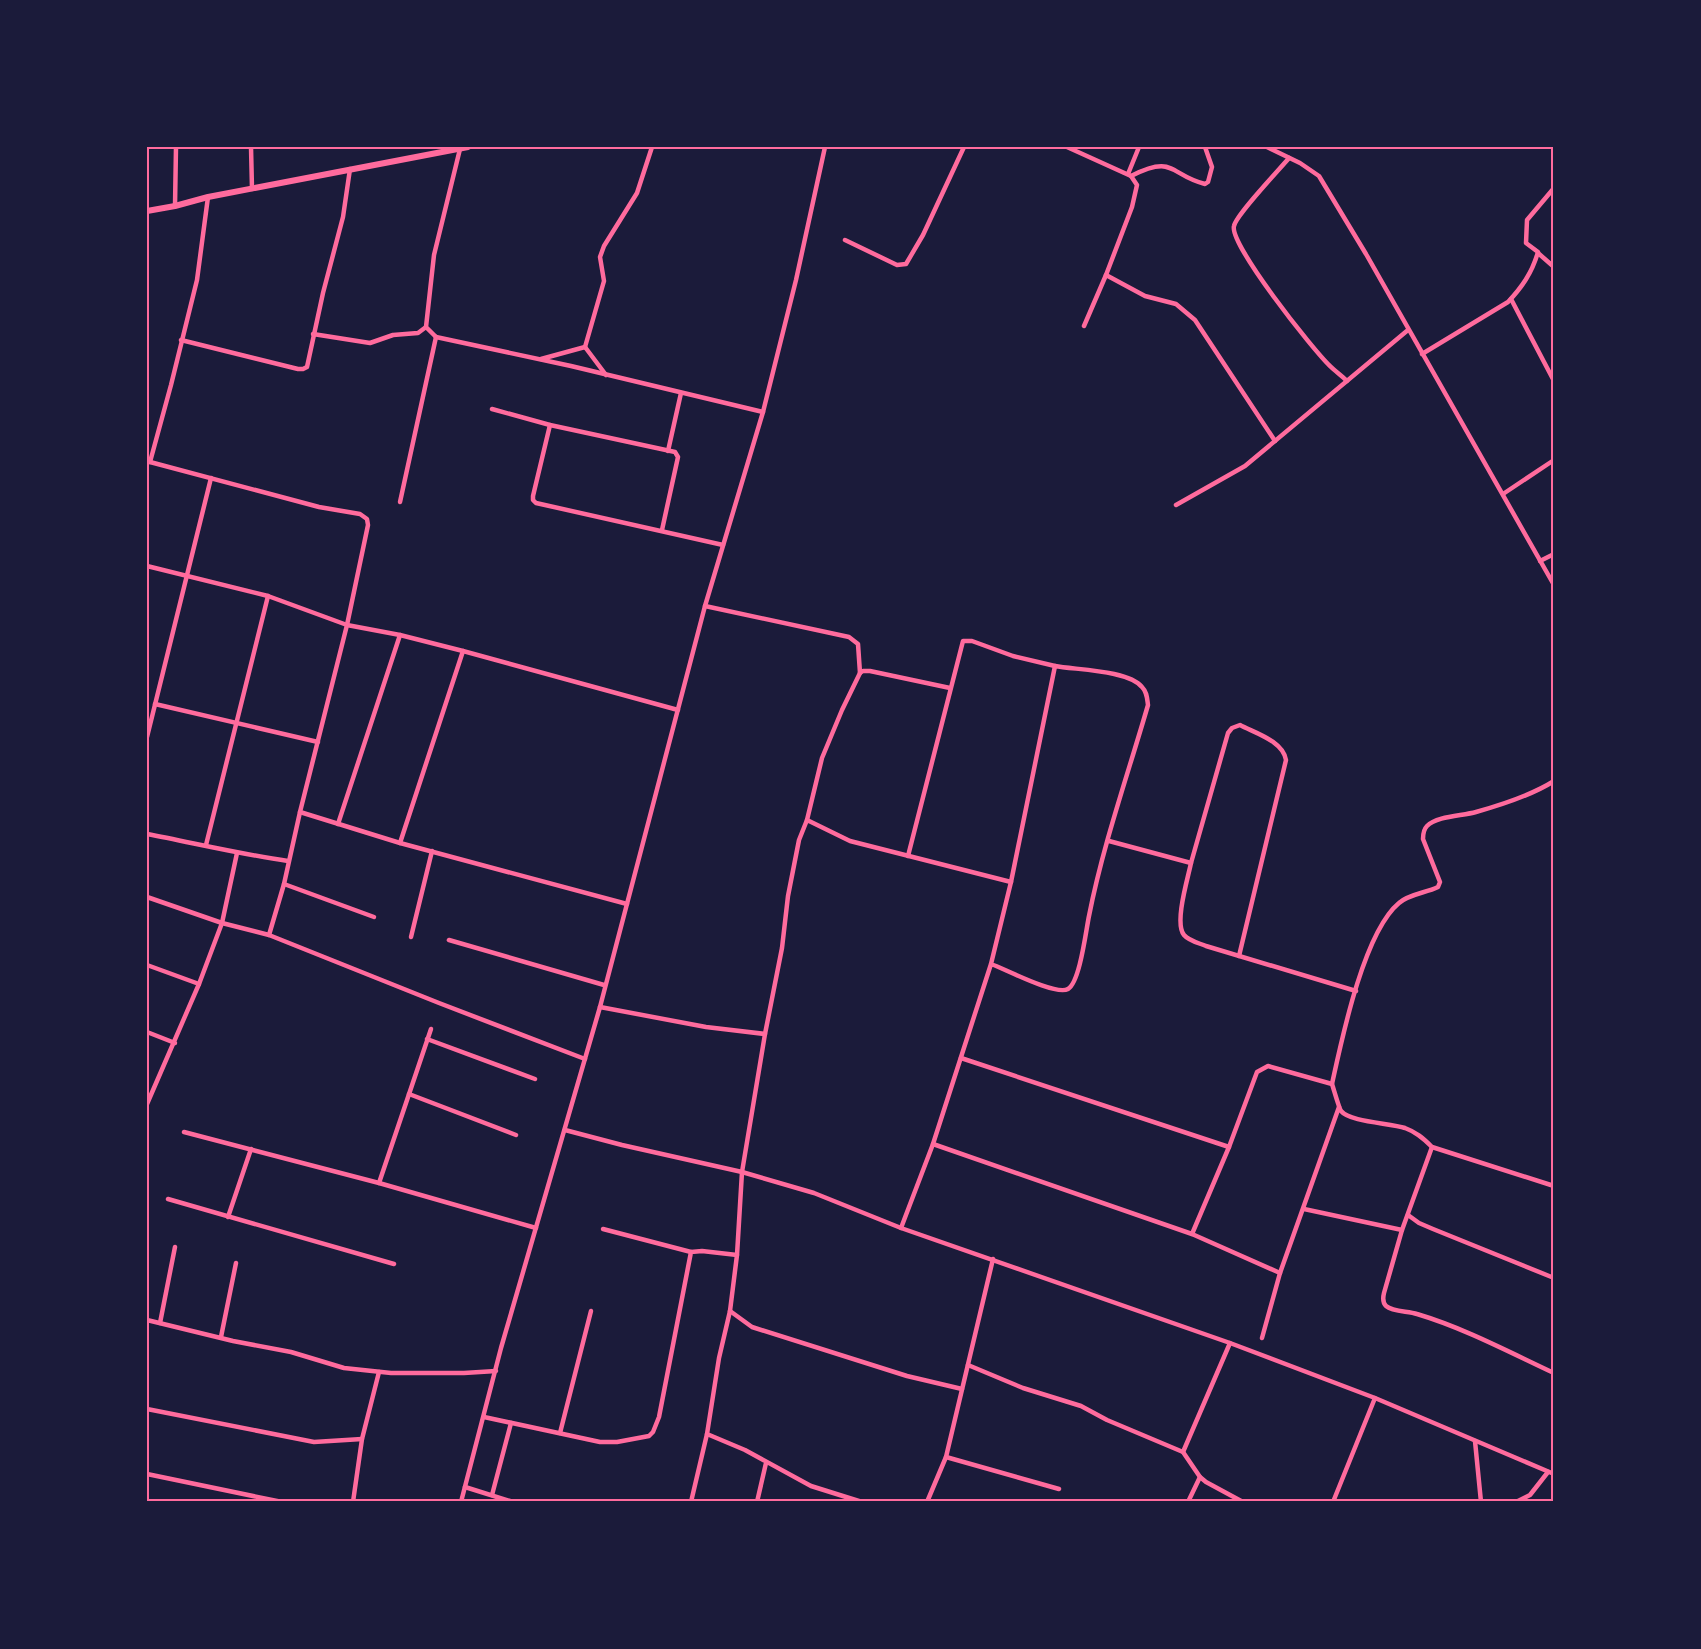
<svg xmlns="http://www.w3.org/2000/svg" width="1701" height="1649" font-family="'Source Sans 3',sans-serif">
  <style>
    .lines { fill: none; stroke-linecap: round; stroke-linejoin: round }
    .minor { stroke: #ff6b9d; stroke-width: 4.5 }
    .tertiary { stroke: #ff6b9d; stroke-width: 6 }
    .neatline { fill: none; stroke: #ff6b9d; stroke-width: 2 }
  </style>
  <rect width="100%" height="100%" fill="#1b1b3a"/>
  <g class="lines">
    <g class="minor">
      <polyline points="251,147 252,189"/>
      <polyline points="1067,147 1131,176 1137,185 1132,207 1106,275 1084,326"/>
      <polyline points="1267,147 1300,163 1319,176 1366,254 1554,585"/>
      <path d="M1289,158c-10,12 -53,57 -55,68 -5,18 79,124 96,140 5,5 12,10 17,15"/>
      <polyline points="1128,174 1139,147"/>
      <path d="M1131,176c44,-22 38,-1 74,8l3,-2 4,-15 -7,-20"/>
      <polyline points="175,206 176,147"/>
      <polyline points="845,240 897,265 906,264 923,235 964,147"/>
      <polyline points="1538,253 1554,267"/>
      <polyline points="1106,275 1145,296 1176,304 1195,320 1275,441"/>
      <polyline points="1511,299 1554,381"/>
      <polyline points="313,334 370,343 393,335 418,333 426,327"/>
      <polyline points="436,337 571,366 763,412"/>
      <polyline points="436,337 426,327 434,255 460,149"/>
      <polyline points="181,340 298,369 303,369 307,367 323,293 343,217 350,169"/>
      <polyline points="585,347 604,281 600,257 604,246 637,193 652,147"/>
      <polyline points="585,347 606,375"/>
      <path d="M1422,354l86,-52c14,-15 24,-29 30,-50l-12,-9 1,-23 27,-32"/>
      <polyline points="541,359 585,347"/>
      <polyline points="492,409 550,425 675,452 678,457 662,530"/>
      <polyline points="550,425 533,496 533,500 536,503 723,545"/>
      <polyline points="668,451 681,393"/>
      <polyline points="150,462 319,507 360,514 367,519 368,525 347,625 300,812 400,843 627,904"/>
      <polyline points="150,462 171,385 197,280 208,197"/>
      <polyline points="1503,494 1554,460"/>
      <polyline points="400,502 436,337"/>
      <polyline points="1176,505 1245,466 1408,330"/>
      <polyline points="1540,561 1554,554"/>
      <polyline points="147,566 268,596 347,625 400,635 463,651 678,710"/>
      <polyline points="705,606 849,637 858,644 860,673"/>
      <polyline points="155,704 318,742"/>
      <polyline points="147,737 211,478"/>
      <path d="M1554,781c-22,14 -53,24 -78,31 -14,4 -39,4 -49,14 -4,4 -4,9 -4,13l17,43 -2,5c-12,6 -29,7 -39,16 -35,29 -57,135 -67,181 2,6 7,24 9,27 9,11 49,12 64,17 11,4 18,10 27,19l122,39"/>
      <polyline points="807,820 822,758 842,710 860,673 863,671 870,671 950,688"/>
      <polyline points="338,824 400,635"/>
      <path d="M147,834c47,9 93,20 141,27"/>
      <path d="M1109,841l82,22c-3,15 -17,60 -7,72 5,6 15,8 22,11l150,45"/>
      <polyline points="400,843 463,651"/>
      <polyline points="206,845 268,596"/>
      <polyline points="908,856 963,641 972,641 1013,656 1055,666"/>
      <path d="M1191,863l37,-130 4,-5 8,-3c15,8 43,16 46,35l-47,196"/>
      <polyline points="284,884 374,917"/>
      <polyline points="147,897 222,923 269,935 439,1003 585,1059"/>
      <polyline points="269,935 284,884 300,812"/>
      <polyline points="411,937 432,851"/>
      <polyline points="449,940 604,985"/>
      <polyline points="147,965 199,984"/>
      <polyline points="600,1007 706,1027 765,1034"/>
      <polyline points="147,1032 175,1043"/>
      <polyline points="427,1039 535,1079"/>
      <polyline points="961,1058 1229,1147"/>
      <polyline points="409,1094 516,1135"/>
      <polyline points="147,1104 199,984 222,923 237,853"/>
      <polyline points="565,1130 622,1145 742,1172 814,1193 901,1228 1230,1343 1375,1398 1554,1474"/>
      <polyline points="184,1132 379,1183 536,1228"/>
      <polyline points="933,1144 1192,1234 1280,1273"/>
      <path d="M1432,1147l-30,83 -18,63c-1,4 -2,9 2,13 7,6 22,5 31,8 47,14 92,38 137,59"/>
      <polyline points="379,1183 431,1029"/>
      <polyline points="168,1199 394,1264"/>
      <polyline points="1304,1209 1402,1230"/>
      <polyline points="1408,1215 1419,1223 1433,1229 1554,1278"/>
      <polyline points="228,1217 251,1149"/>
      <path d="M901,1228l32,-84 58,-180 20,-82 44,-216c21,4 73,4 87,21 5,5 5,11 6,18 -20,69 -45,140 -59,211 -3,14 -9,66 -21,73 -12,7 -63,-20 -77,-25"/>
      <polyline points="603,1229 691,1252"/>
      <polyline points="1192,1234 1229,1147 1257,1072 1268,1066 1332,1084"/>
      <polyline points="730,1311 752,1327 907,1376 962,1389"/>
      <polyline points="147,1320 233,1341 291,1352 344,1368 391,1373 464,1373 496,1371"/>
      <polyline points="160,1323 175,1247"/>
      <polyline points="221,1337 236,1263"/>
      <polyline points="1262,1338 1280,1273 1339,1107"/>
      <polyline points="968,1365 1023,1388 1081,1406 1107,1420 1183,1452 1200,1477 1206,1482 1243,1502"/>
      <polyline points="147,1409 314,1442 362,1439"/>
      <polyline points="484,1417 600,1442 617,1442 649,1436 653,1432 659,1417 691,1252 702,1251 737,1255"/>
      <polyline points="560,1433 591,1311"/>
      <polyline points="1475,1441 1481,1502"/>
      <polyline points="1183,1452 1230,1343"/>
      <polyline points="946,1457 1059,1489"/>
      <polyline points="147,1474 282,1502"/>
      <polyline points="465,1487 513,1502"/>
      <polyline points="492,1495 511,1423"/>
      <polyline points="353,1502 362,1439 379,1372"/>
      <polyline points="461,1502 501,1348 600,1007 705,606 763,412 796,280 825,147"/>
      <polyline points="691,1502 707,1434"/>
      <polyline points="757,1502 766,1463"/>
      <polyline points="862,1502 811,1486 745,1450 707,1434 719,1358 730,1311 737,1255 742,1172 765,1034 782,948 788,896 799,840 807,820 850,841 1011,882"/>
      <polyline points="927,1502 946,1457 993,1259"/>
      <polyline points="1188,1502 1200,1477"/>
      <polyline points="1333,1502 1375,1398"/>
      <polyline points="1516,1502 1530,1495 1548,1472"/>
    </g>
    <polyline class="tertiary" points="147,211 175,206 208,197 468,147"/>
  </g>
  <rect width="1701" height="1649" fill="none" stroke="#1b1b3a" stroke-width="297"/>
  <rect x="148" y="148" width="1404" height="1352" class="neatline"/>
</svg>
